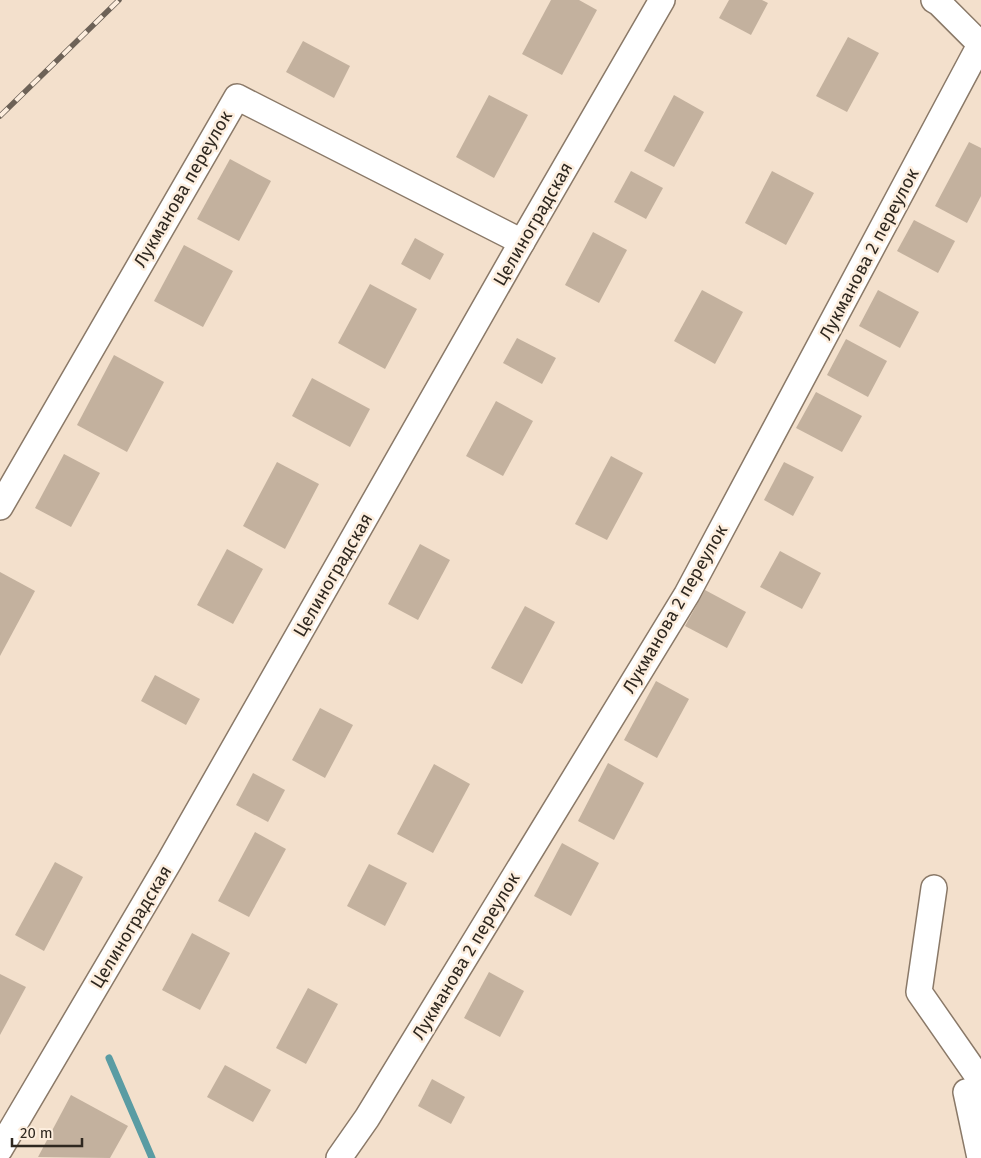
<svg xmlns="http://www.w3.org/2000/svg" width="981" height="1158" font-family="'Fira Sans',sans-serif">
  <style>
    .lines { fill: none; stroke-linecap: round; stroke-linejoin: round }
    .stream { stroke: #5a9ca3; stroke-width: 7 }
    .building { fill: #c3b19e }
    .minor-casing { stroke: #8a7968; stroke-width: 28 }
    .minor { stroke: #fff; stroke-width: 25 }
    .rail-casing { stroke: #6d6257; stroke-width: 5.5 }
    .rail { stroke: #fdeede; stroke-width: 4; stroke-dasharray: 11; stroke-linecap: butt }
    .labels { text-anchor: middle; stroke-width: 5; stroke-linejoin: round; paint-order: stroke }
    .street-label { font-size: 18px; fill: #2f2820; stroke: #fdeede }
  </style>
  <rect width="100%" height="100%" fill="#f3e0cc"/>
  <g class="lines">
    <polyline class="stream" points="109,1058 152,1158"/>
  </g>
  <g class="building">
    <polygon points="551,0 579,0 597,10 562,75 522,54"/>
    <polygon points="729,0 762,0 768,3 751,35 719,18"/>
    <polygon points="848,37 879,53 847,112 816,96"/>
    <polygon points="303,41 350,66 334,98 286,72"/>
    <polygon points="489,95 528,115 494,178 456,157"/>
    <polygon points="674,95 704,112 674,167 644,151"/>
    <polygon points="969,142 981,148 981,196 967,223 935,206"/>
    <polygon points="230,159 271,181 239,241 197,219"/>
    <polygon points="631,171 663,188 646,219 614,202"/>
    <polygon points="772,171 814,193 786,245 745,223"/>
    <polygon points="914,220 955,241 938,273 897,251"/>
    <polygon points="593,232 627,250 599,303 565,285"/>
    <polygon points="415,238 444,254 430,280 401,264"/>
    <polygon points="184,245 233,271 203,327 154,301"/>
    <polygon points="370,284 417,309 385,369 338,343"/>
    <polygon points="702,290 743,312 715,364 674,341"/>
    <polygon points="878,290 919,312 900,348 859,326"/>
    <polygon points="517,338 556,358 542,384 503,363"/>
    <polygon points="846,339 887,361 868,397 827,375"/>
    <polygon points="114,355 164,382 127,452 77,425"/>
    <polygon points="312,378 370,409 350,447 292,416"/>
    <polygon points="816,392 862,416 842,452 796,428"/>
    <polygon points="496,401 533,421 503,476 466,456"/>
    <polygon points="64,454 100,473 71,527 35,508"/>
    <polygon points="611,456 643,473 607,540 575,524"/>
    <polygon points="277,462 319,484 285,549 243,526"/>
    <polygon points="784,462 814,477 793,516 764,500"/>
    <polygon points="420,544 450,560 418,620 388,604"/>
    <polygon points="227,549 263,569 233,624 197,605"/>
    <polygon points="780,551 821,573 802,609 760,587"/>
    <polygon points="0,572 35,591 0,656"/>
    <polygon points="705,590 746,612 727,648 685,626"/>
    <polygon points="525,606 555,622 522,684 491,668"/>
    <polygon points="155,675 200,699 186,725 141,701"/>
    <polygon points="656,681 689,699 657,758 624,740"/>
    <polygon points="320,708 353,725 325,778 292,760"/>
    <polygon points="608,763 644,783 614,840 578,821"/>
    <polygon points="434,764 470,784 433,853 397,834"/>
    <polygon points="253,773 285,790 268,822 236,805"/>
    <polygon points="255,832 286,849 249,917 218,901"/>
    <polygon points="562,843 599,863 571,916 534,896"/>
    <polygon points="55,862 83,877 44,951 15,935"/>
    <polygon points="369,864 407,883 385,926 347,906"/>
    <polygon points="192,933 230,953 200,1010 162,990"/>
    <polygon points="489,972 524,991 500,1037 464,1018"/>
    <polygon points="0,974 26,987 0,1035"/>
    <polygon points="308,988 338,1004 306,1064 276,1048"/>
    <polygon points="225,1065 271,1090 253,1122 207,1097"/>
    <polygon points="432,1079 465,1097 451,1124 418,1106"/>
    <polygon points="71,1095 128,1126 110,1158 38,1157"/>
  </g>
  <g class="lines">
    <g class="minor-casing">
      <g id="minor">
        <polyline points="934,0 939,3 980,44"/>
        <polyline points="0,507 237,97 522,242"/>
        <polyline points="934,888 919,992 981,1081"/>
        <polyline points="0,1149 169,862 522,242 662,0"/>
        <polyline points="339,1158 367,1118 687,594 981,43"/>
        <polyline points="980,1158 966,1092 981,1090"/>
      </g>
    </g>
    <use href="#minor" class="minor"/>
    <g class="rail-casing">
      <polyline id="rail" points="0,116 119,0"/>
    </g>
    <use href="#rail" class="rail"/>
  </g>
  <g class="labels">
    <g class="street-label">
      <text transform="translate(183 189) rotate(-60)" y="6">Лукманова переулок</text>
      <text transform="translate(533 224) rotate(-60)" y="6">Целиноградская</text>
      <text transform="translate(869 254) rotate(-62)" y="6">Лукманова 2 переулок</text>
      <text transform="translate(333 575) rotate(-60)" y="6">Целиноградская</text>
      <text transform="translate(675 609) rotate(-60)" y="6">Лукманова 2 переулок</text>
      <text transform="translate(131 927) rotate(-59)" y="6">Целиноградская</text>
      <text transform="translate(466 956) rotate(-59)" y="6">Лукманова 2 переулок</text>
    </g>
  </g>
  <path d="M12 1138v8h70v-8" fill="none" stroke="#2f2820" stroke-width="2.5"/>
  <text x="20" y="1138" font-size="15" fill="#2f2820" stroke="#fdeede" stroke-width="4" paint-order="stroke">20 m</text>
</svg>
